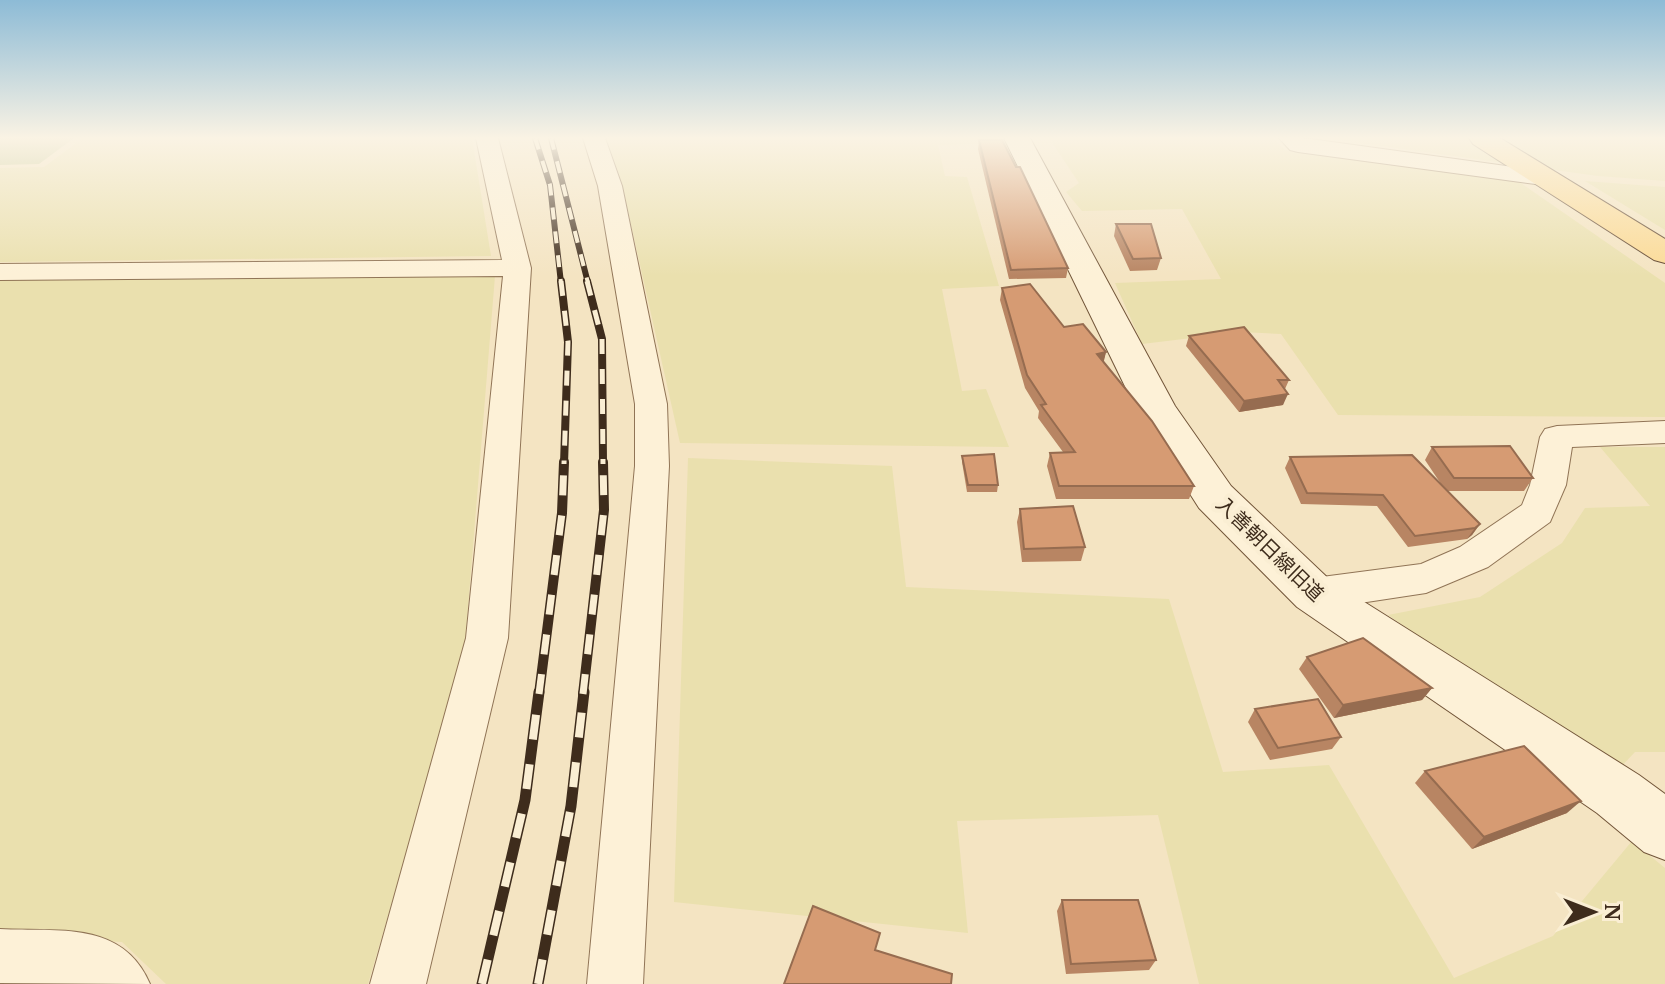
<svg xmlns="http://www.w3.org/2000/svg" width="1665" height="984" font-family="'PT Serif','Noto Sans JP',serif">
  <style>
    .farmland { fill: #eae0ae }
    .cemetery { fill: #c2c794 }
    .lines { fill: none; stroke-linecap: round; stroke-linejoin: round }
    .street-casing { stroke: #907456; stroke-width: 2 }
    .secondary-casing { stroke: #725539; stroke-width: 2 }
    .primary-casing { stroke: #5d422b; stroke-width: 2 }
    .street { fill: #fdf1d7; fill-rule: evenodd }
    .secondary { fill: #fdf1d7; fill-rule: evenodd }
    .primary { fill: #fbda95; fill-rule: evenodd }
    .rail-far3-casing { stroke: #3e2c1c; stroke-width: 6 }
    .rail-far2-casing { stroke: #3e2c1c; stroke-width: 8 }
    .rail-far1-casing { stroke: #3e2c1c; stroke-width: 10 }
    .rail-casing { stroke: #3e2c1c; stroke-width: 11 }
    .rail-far3 { stroke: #faeed3; stroke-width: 4; stroke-dasharray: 12; stroke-linecap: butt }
    .rail-far2 { stroke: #faeed3; stroke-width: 5; stroke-dasharray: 15; stroke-linecap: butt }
    .rail-far1 { stroke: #faeed3; stroke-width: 7; stroke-dasharray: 20; stroke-linecap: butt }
    .rail { stroke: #faeed3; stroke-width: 8; stroke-dasharray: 25; stroke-linecap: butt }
    .wall { fill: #b88563 }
    .shaded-wall { fill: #966c50 }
    .building { fill: #d69b73; stroke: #966c50; stroke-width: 2 }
    .labels { text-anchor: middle; stroke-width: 8; stroke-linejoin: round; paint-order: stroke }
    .street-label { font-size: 20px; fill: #3e2c1c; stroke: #faeed3 }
  </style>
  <rect width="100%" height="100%" fill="#f4e4c2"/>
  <g class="farmland">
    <polygon points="83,138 472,138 491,256 0,262 0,168 44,167"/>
    <polygon points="604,138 995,138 999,143 938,145 945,176 967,177 999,286 942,289 962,391 986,389 1009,447 680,443 625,198"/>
    <polygon points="1049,138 1273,138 1285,150 1515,179 1665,283 1665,417 1338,415 1281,334 1242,332 1142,344 1115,283 1221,279 1182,209 1082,211 1066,192 1079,183"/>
    <polygon points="1324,138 1665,138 1665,181 1598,176"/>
    <polygon points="1585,181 1665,187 1665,230"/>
    <polygon points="495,276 464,657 368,984 166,984 122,942 0,936 0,279"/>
    <polygon points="1600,447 1665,447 1665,752 1635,752 1616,772 1388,615 1480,597 1562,543 1585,508 1650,506"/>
    <polygon points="688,458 892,466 906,587 1169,599 1223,772 1329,765 1454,978 1553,936 1632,841 1665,868 1665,984 1199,984 1158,815 957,821 968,933 674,902"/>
  </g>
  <polygon class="cemetery" points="0,138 74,138 39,164 0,165"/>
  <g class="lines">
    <g class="street-casing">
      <g id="street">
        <polygon points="476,138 498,138 531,268 508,638 426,984 370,984 466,638 503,276 0,280 0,264 502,260"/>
        <polygon points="583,138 605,138 622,186 667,404 669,466 643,984 587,984 635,466 635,404 598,186"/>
        <polygon points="1279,138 1303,138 1550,172 1558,174 1562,179 1558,184 1550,186 1298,152 1290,150"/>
        <polygon points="1665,421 1665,443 1572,447 1566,485 1550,522 1488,567 1426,593 1314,610 1300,605 1294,594 1300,583 1314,578 1421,564 1460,547 1522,505 1530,485 1540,437 1545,429 1557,426"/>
        <path d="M0,929c58,3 123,-9 150,55l-150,-1z"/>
      </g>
    </g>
    <g class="secondary-casing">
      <polygon id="secondary" points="1004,138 1030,138 1175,406 1231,486 1331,581 1639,775 1665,794 1665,860 1644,852 1597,813 1297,607 1199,508 1136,409"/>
    </g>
    <g class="primary-casing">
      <polygon id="primary" points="1469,138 1500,138 1665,239 1665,263 1654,260 1473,144"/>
    </g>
    <use href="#street" class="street"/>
    <use href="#secondary" class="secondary"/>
    <use href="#primary" class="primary"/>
    <g class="rail-far3-casing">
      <g id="rail-far3">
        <polyline points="535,138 550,185 561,283"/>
        <polyline points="551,138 588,283"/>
      </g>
    </g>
    <g class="rail-far2-casing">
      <g id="rail-far2">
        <polyline points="561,281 568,342 564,464"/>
        <polyline points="587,281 602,339 603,464"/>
      </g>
    </g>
    <g class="rail-far1-casing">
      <g id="rail-far1">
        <polyline points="539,694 562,513 564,462"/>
        <polyline points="583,694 604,510 603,462"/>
      </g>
    </g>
    <g class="rail-casing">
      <g id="rail">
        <polyline points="482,984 525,800 539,692"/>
        <polyline points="538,984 571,806 584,692"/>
      </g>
    </g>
    <use href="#rail-far3" class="rail-far3"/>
    <use href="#rail-far2" class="rail-far2"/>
    <use href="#rail-far1" class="rail-far1"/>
    <use href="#rail" class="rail"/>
  </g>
  <g class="wall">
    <polygon points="979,140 1068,268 1066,278 1009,279 978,149"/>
    <polygon points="1116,224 1161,258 1157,270 1130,271 1114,236"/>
    <polygon points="1002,288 1106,352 1103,362 1194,486 1189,499 1056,499 1047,466 1050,453 1063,452 1038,418 1039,411 1025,388 1000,300"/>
    <polygon points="1189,336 1289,380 1285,389 1283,405 1239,412 1186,346"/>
    <polygon points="1432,447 1533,478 1524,491 1447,491 1480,524 1472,535 1467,539 1408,547 1377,506 1301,504 1285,468 1290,457 1441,484 1425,460"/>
    <polygon points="962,456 998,485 997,492 967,492 962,462"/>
    <polygon points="1020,509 1085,547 1081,561 1022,562 1017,522"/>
    <polygon points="1307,657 1432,688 1422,700 1334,718 1299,669"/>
    <polygon points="1255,709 1341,737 1332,749 1270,760 1248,722"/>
    <polygon points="1425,771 1567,813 1472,849 1415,783"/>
    <polygon points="1062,900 1156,960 1149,970 1066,974 1057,911"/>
  </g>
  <g class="shaded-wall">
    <polygon points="1106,352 1103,365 1097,354"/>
    <polygon points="1288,394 1283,405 1239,412 1244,401"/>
    <polygon points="1480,524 1472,535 1467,539 1475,528"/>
    <polygon points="1432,688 1422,700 1334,718 1343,705"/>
    <polygon points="1581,801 1567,813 1472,849 1484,837"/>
  </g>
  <g class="building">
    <polygon points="979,140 1002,140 1016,167 1020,167 1068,268 1011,270"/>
    <polygon points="1116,224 1151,224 1161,258 1133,259"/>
    <polygon points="1030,284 1064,327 1083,324 1106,352 1097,354 1152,421 1194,486 1059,486 1050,453 1075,452 1041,405 1046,404 1027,375 1002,288"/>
    <polygon points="1244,327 1289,380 1278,380 1288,394 1244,401 1189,336"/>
    <polygon points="1510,446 1533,478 1454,478 1432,447"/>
    <polygon points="994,454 998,485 968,485 962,456"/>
    <polygon points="1412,455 1480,524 1475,528 1415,536 1383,495 1307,493 1290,457"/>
    <polygon points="1073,506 1085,547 1024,549 1020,509"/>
    <polygon points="1363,638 1432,688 1343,705 1307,657"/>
    <polygon points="1318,699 1341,737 1278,748 1255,709"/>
    <polygon points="1524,746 1581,801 1484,837 1425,771"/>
    <polygon points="1062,900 1138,900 1156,960 1071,964"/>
    <polygon points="813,906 880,933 875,950 952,974 951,984 784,984"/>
  </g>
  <linearGradient id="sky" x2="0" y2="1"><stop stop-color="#8dbbd6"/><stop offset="0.5" stop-color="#faf3e4"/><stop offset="1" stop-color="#faf3e4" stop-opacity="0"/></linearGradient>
  <rect width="1665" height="276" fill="url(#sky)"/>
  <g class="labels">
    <g class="street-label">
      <text transform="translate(1270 549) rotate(44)" y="7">入善朝日線旧道</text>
    </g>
  </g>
  <g transform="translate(1593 912) rotate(90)" stroke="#faeed3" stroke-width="6" paint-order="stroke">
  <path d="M0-6L14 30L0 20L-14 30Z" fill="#3e2c1c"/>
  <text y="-12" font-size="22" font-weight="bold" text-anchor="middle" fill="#3e2c1c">N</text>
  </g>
</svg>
